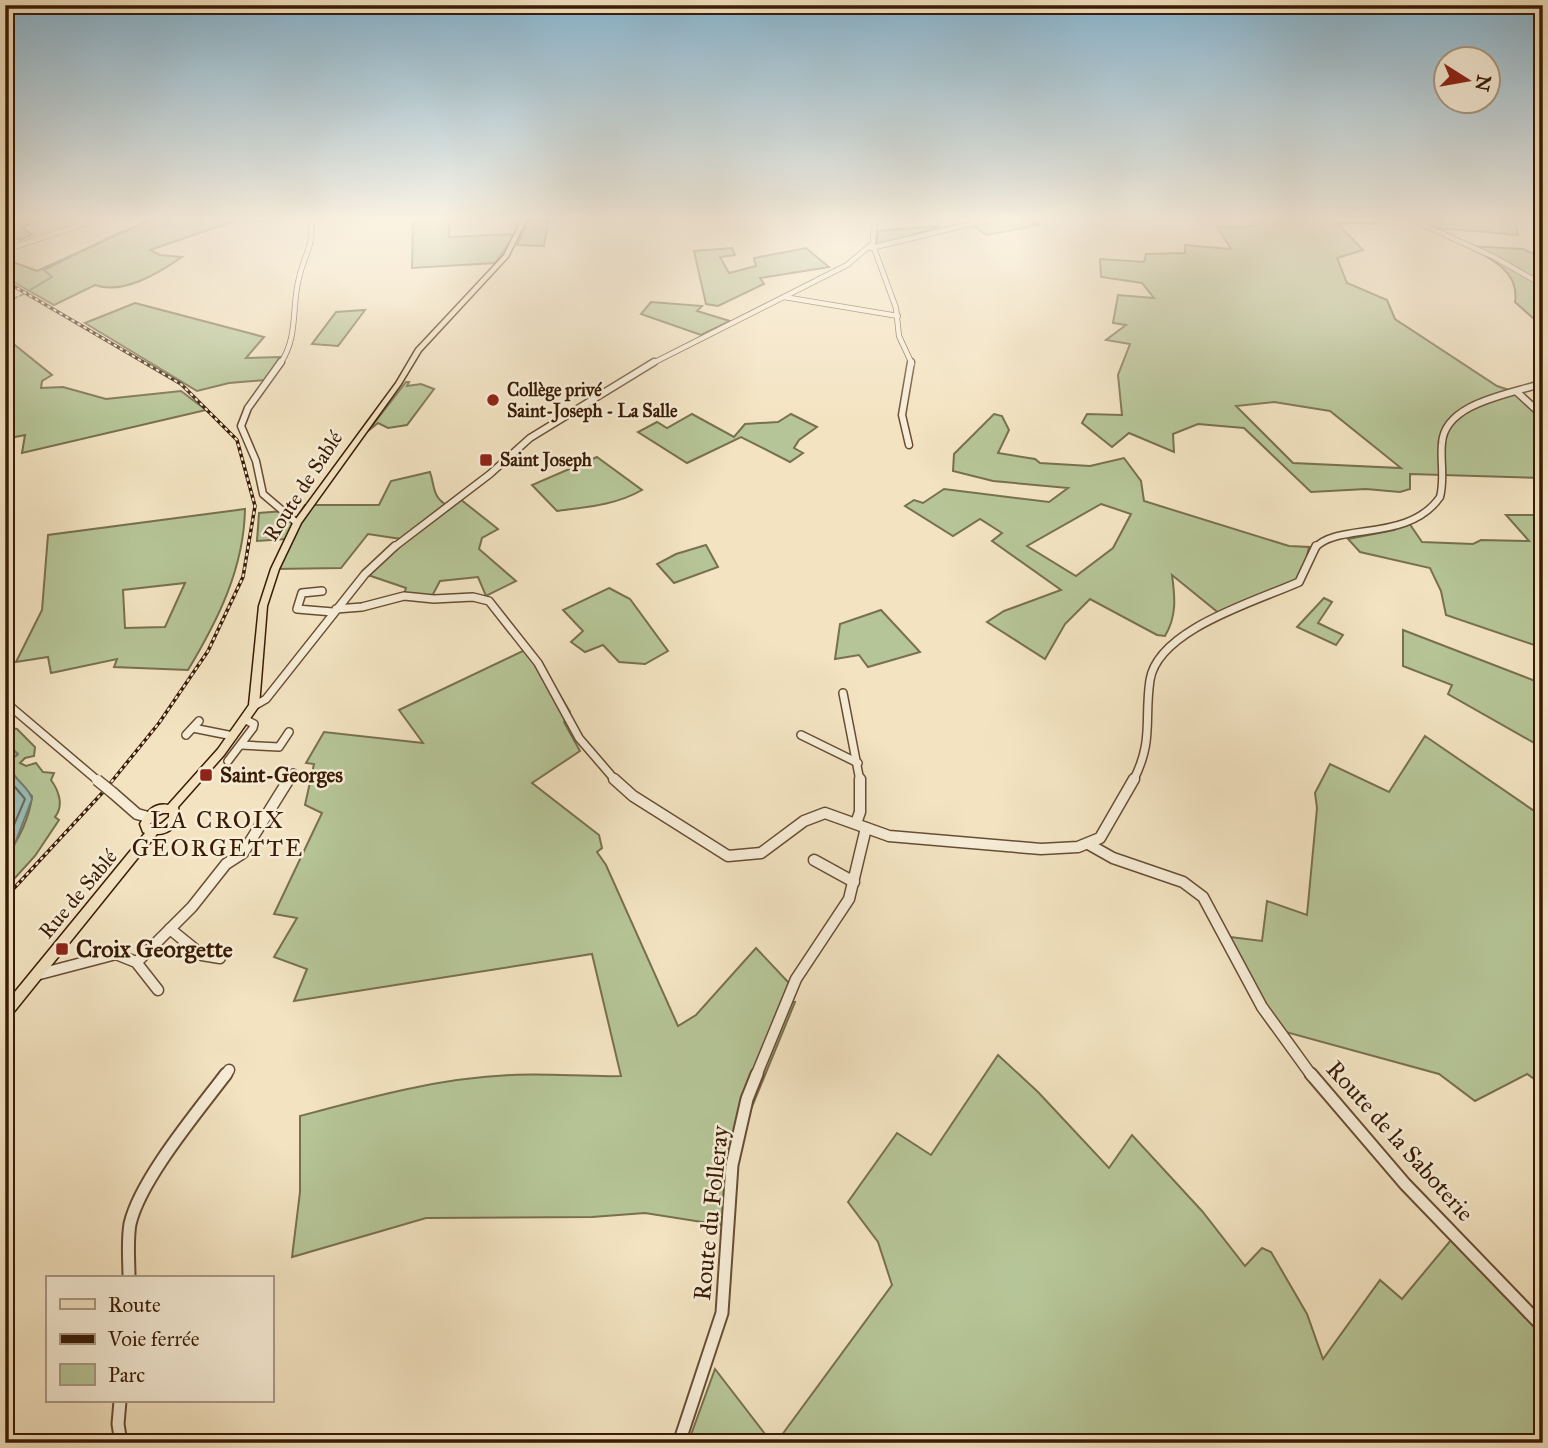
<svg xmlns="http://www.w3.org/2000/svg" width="1548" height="1448" font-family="'IM FELL Great Primer',serif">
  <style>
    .green { fill: #b6c597; stroke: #78704e; stroke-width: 2; fill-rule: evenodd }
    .water { fill: #9cbdb7; stroke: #747c70; stroke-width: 2 }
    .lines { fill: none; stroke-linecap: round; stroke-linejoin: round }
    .shore { stroke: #6a6c5e; stroke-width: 2 }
    .stream { stroke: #747c70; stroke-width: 2 }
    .minor-far4-casing { stroke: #684d34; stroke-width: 6 }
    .minor-far3-casing { stroke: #684d34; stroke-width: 9 }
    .minor-far2-casing { stroke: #684d34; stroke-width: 10 }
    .minor-far1-casing { stroke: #684d34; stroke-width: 13 }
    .minor-casing { stroke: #684d34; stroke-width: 15 }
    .major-casing { stroke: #391b05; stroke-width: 3 }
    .minor-far4 { stroke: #f7edd7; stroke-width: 4.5 }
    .minor-far3 { stroke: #f7edd7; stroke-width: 6 }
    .minor-far2 { stroke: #f7edd7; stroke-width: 7 }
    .minor-far1 { stroke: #f7edd7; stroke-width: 10 }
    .minor { stroke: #f7edd7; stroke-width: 11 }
    .major { fill: #f3e3c1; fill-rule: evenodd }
    .rail-casing { stroke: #391b05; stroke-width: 3.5 }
    .rail { stroke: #f7edd7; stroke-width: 2; stroke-dasharray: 3.5; stroke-linecap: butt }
    .minor-bridge-casing { stroke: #684d34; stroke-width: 13; stroke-linecap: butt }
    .minor-bridge { stroke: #f7edd7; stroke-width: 10 }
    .poi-dot { fill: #8f2418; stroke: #f7edd7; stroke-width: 2.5 }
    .labels { text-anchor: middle; stroke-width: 5; stroke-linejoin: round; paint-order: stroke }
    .far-poi-label { font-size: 18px; font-weight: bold; fill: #391b05; stroke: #f7edd7; text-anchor: start }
    .street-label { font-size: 21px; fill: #391b05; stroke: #f7edd7 }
    .poi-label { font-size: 21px; font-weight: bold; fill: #391b05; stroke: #f7edd7; text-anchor: start }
    .quarter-label { font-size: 24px; letter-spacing: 2px; fill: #391b05; stroke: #f7edd7 }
    .near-poi-label { font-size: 24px; font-weight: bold; fill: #391b05; stroke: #f7edd7; text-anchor: start }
    .near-street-label { font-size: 24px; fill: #391b05; stroke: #f7edd7 }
  </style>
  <rect width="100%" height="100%" fill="#f3e3c1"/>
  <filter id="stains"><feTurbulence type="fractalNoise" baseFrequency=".00286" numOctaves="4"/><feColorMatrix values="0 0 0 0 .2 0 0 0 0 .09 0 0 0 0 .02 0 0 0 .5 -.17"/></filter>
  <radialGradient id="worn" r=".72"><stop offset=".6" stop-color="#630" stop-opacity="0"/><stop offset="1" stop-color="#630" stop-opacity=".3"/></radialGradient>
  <g class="green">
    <polygon points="5,217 48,217 22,227 32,235 20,240 5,233"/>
    <path d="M157,217h114l-13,5 -12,-5 -96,33 10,5 22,2c-23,16 -59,38 -87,28l-41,20 -49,-28v-18l32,12z"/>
    <polygon points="450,217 449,237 515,234 495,263 412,268 413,222"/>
    <polygon points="530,217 549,217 544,246 517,245"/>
    <polygon points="1002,217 1023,217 1039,225 986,235 972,224"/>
    <path d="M1248,217h121l9,7 -41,-1 26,27 -26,8 10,25 40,17 8,19 102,67 18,6 28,27v59l-133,-4v15l-10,3 -34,-3 -55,3 -67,-64 -46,-4 -25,10 1,18 -45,-19 -17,14 -30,-24 5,-9 35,1 -4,-40 12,-31 -24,-4 20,-15 -13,-2 5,-28 36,3 -12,-15 -41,-6 -1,-18 44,3 2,-8 39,-1v-8l46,4 -14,-22 37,-1zM1274,402l56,9 71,57 -108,-5 -57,-57z"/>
    <polygon points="1410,217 1507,217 1516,226 1518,235 1427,227"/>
    <polygon points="941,226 879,246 876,246 878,231"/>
    <path d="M1466,246l57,3 20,9v69l-28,-25c5,-31 -26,-45 -49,-56z"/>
    <polygon points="732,248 735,255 720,257 729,273 756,266 754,258 806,248 829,267 760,278 764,284 718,306 706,304 694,251"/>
    <polygon points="651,302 702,306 697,311 730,321 701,335 641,314"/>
    <polygon points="135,303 264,337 246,358 280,357 265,380 229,383 197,391 85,323"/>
    <polygon points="365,310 338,346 312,344 336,312"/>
    <polygon points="5,337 52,375 42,381 41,388 63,387 106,399 181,391 206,410 22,453 25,435 5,439"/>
    <polygon points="406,382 409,382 407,386 421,384 434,389 407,425 388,428 378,423 368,431"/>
    <polygon points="692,414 734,437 745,424 778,422 791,414 817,427 799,440 794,448 803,453 790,462 741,437 687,463 638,432 657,422 667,428"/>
    <path d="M994,414l8,2 7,14 -11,23 37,6 5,4 50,3 34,-8 17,23 3,20 145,45 20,1 -6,26 -11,10 -72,31 -48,-39c3,22 5,41 -7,61l-8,-1 -67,-36 -25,25 -20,35 -58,-37 17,-11 57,-21 -69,-49 10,-8 -22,-14 -27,17 -48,-30 9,-6 9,3 21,-14 105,13 19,-14 -75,-7 -40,-10 1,-17zM1101,504l30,10 -18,34 -37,28 -49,-30z"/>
    <path d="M597,457l45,33c-26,15 -55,17 -85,21l-25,-26z"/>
    <path d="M430,472c5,15 2,25 18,34l12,-7 38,30 -16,9 -3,11 37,32 -30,15 -8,-19 -38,4 -9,17 -27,-4 2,-6 -41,-14 36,-35 -33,-5 -27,34 -66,1 11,-30 -29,2 2,-28 25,-2 8,7 5,-1 8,-12h74l12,-24z"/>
    <path d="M245,509c-1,59 -27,111 -57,161l-74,-3 3,-8 -66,14 -3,-16 -32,5 26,-52 6,-75zM185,583l-20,44 -40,1 -2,-38z"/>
    <polygon points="1506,515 1543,515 1543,648 1446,615 1441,591 1430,568 1360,552 1348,539 1394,530 1409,523 1422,542 1473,544 1481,540 1529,541"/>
    <polygon points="706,545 718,567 674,583 657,564 676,554"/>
    <polygon points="609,588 630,599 668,651 645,664 619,662 603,645 585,652 571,642 583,631 563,610"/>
    <polygon points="1324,598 1332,602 1318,623 1343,635 1336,645 1297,627"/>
    <polygon points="881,610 920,652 868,667 859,655 835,659 840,624"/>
    <polygon points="1403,630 1543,684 1543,748 1448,694 1452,685 1403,666"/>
    <path d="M527,649l14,14 29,49 -6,10 16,29 -48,32 67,52 3,13 -5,4 9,13 72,161 18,-11 60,-67 33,35 -5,17 11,2 -44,107 -15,57 -2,54 -13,5 -76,-12 -53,4 -166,1 -134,39 8,-65v-76c70,-19 139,-38 212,-41 36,-2 73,2 109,1l-29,-122 -298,47 13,-32 -33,-12 23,-39 -23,-4 48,-101 -17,-8 9,-41 -8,-1 18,-31 99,11 -24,-33z"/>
    <path d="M5,727l12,2 18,18 -1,9 -9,2 -5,5 6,3 10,-3 7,9 11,1 -3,7c8,11 13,26 4,37l4,3 -24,36 -30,33v-34c14,-13 25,-40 27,-59l-18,-18 -4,-18 7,-5 -12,-13z"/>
    <polygon points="1425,736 1543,817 1543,1085 1527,1074 1475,1101 1439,1074 1282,1031 1247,974 1230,937 1262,941 1267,901 1307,915 1317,808 1315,793 1330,764 1389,792"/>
    <polygon points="998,1055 1038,1092 1109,1168 1132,1135 1202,1211 1245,1266 1262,1248 1271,1252 1307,1314 1323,1359 1380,1280 1402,1299 1451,1240 1543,1336 1543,1422 1527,1443 776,1443 892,1285 878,1242 848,1202 897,1133 931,1155"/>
    <polygon points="715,1369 772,1443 688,1443"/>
  </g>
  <path class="water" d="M5,742l13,12 -8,6c0,20 18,24 22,39l-18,47 -9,9z"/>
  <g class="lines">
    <polyline class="shore" points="5,775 25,799 5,846"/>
    <g class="stream">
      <polyline points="20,296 52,277 44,270 112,236 160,217"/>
      <polyline points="5,304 17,297"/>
    </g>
    <g class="minor-far4-casing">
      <g id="minor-far4">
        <polyline points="1406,217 1494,257 1543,285"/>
        <polyline points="871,248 999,217"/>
        <polyline points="874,248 896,308 899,336 912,364"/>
        <polyline points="5,250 104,217"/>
        <polyline points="784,297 898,316"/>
        <path d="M280,364c19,-28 11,-56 19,-86 4,-20 15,-33 12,-54l-12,-7"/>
        <polyline points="651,364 847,265 873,243 874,217"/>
      </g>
    </g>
    <g class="minor-far3-casing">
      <g id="minor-far3">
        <polyline points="281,362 248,408 241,426 256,461 263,494 297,523"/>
        <polyline points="1517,392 1543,416"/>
        <polyline points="909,445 902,415 911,362"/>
        <polyline points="393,548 490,474 530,438 654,362"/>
        <path d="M1315,548c23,-26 93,-5 125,-51 5,-19 0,-36 2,-54 3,-41 70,-49 101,-60"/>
      </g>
    </g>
    <g class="minor-far2-casing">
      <g id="minor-far2">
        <polyline points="322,591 302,593 297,609 333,612"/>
        <polyline points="336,609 362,607 404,596 434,599 473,597 489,601 538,663 579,738 616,781"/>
        <polyline points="843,693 860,781"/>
        <polyline points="5,702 97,780"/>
        <polyline points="254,706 266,699 365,574 395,546"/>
        <polyline points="193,728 233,736"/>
        <polyline points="186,735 199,721"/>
        <polyline points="801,735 858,763"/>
        <polyline points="241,745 279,747 289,732"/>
        <polyline points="228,761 253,728 254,724 246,720"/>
        <polyline points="288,781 293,773"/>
        <path d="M1133,781c21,-40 11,-61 17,-101 8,-51 107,-79 149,-98l17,-36"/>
      </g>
    </g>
    <g class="minor-far1-casing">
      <g id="minor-far1">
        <polyline points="614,779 633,796 728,856 761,853 804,821 825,813 889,836 1041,849 1078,847 1100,838 1134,779"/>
        <polyline points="113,793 137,814 148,817"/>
        <polyline points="856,823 860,812 860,779"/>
        <polyline points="1090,845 1113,858 1183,882 1203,897 1262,1007 1312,1076"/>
        <polyline points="814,860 854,882"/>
        <polyline points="170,929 202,955 220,958"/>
        <polyline points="137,962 192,907 226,864 243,853 289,779"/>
        <polyline points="36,975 116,954 136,962 158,990"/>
        <polyline points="225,1076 229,1070"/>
        <polyline points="756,1076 796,979 849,899 866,828"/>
      </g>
    </g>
    <g class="minor-casing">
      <g id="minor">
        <polyline points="1311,1074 1405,1184 1543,1327"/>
        <path d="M129,1278c0,-17 -2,-37 1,-54 10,-44 68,-113 96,-150"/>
        <polyline points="120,1401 118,1424 121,1443"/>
        <polyline points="679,1443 722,1313 732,1165 747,1099 757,1074"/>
      </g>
    </g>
    <g class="major-casing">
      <path id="major" d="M523,217h5l-20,40 -87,94 -20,33 -100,139 -22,46 -12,37 -8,100 -35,49 -46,52c3,15 -6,27 -21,27l-148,184 -4,2v-16l140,-171 -2,-1 -3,-8c6,-11 13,-22 28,-19l50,-56 31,-44 10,-99 12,-37 22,-46 103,-140 20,-34 88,-94zM163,813h6v4l-8,7h-11l6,-8z"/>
    </g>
    <use href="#minor-far4" class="minor-far4"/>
    <use href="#minor-far3" class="minor-far3"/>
    <use href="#minor-far2" class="minor-far2"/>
    <use href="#minor-far1" class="minor-far1"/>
    <use href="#minor" class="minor"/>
    <use href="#major" class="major"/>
    <g class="rail-casing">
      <polyline id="rail" points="5,281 181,384 237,440 255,506 243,577 208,651 159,723 104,791 5,898"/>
    </g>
    <use href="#rail" class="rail"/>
    <g class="minor-bridge-casing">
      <polyline id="minor-bridge" points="97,780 113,793"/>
    </g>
    <use href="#minor-bridge" class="minor-bridge"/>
  </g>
  <linearGradient id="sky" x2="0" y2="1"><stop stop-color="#89b8d4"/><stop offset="0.52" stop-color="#faf2e3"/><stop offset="1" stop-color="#faf2e3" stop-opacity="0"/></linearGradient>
  <rect width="1548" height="420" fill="url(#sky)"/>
  <g class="poi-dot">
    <circle cx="493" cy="400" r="7"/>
    <rect x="479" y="453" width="14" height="14" rx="3.5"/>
    <rect x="199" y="768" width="14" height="14" rx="3.5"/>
    <rect x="55" y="942" width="14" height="14" rx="3.5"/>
  </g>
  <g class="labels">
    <g class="far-poi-label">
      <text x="507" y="396">Collège privé<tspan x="507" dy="21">Saint-Joseph - La Salle</tspan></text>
      <text x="500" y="466">Saint Joseph</text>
    </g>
    <g class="street-label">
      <text transform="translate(303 486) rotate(-57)" y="7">Route de Sablé</text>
      <text transform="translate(78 894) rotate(-50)" y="7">Rue de Sablé</text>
    </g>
    <g class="poi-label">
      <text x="220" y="782">Saint-Georges</text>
    </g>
    <g class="quarter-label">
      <text x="218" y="828">LA CROIX<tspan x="218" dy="28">GEORGETTE</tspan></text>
    </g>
    <g class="near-poi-label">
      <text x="76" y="957">Croix Georgette</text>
    </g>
    <g class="near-street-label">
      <text transform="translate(1400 1141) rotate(48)" y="8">Route de la Saboterie</text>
      <text transform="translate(711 1213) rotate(-84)" y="8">Route du Folleray</text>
    </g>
  </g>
  <rect width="1548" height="1448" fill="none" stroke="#f3e3c1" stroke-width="28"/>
  <rect x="7" y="7" width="1534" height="1434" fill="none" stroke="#391b05" stroke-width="3.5"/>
  <rect x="14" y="14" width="1520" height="1420" fill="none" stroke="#391b05" stroke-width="2"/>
  <rect x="46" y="1276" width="228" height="126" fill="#f7edd7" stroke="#ab9983" stroke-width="2"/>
  <rect x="60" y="1299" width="35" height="10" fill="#f3e3c1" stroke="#ab9983" stroke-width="2"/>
  <text x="108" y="1312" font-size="21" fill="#391b05">Route</text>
  <rect x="60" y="1334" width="35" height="10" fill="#391b05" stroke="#ab9983" stroke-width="2"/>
  <text x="108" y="1346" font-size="21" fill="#391b05">Voie ferrée</text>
  <rect x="60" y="1364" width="35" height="21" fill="#b6c597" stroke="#ab9983" stroke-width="2"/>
  <text x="108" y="1382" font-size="21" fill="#391b05">Parc</text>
  <g transform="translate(1467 80) rotate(101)"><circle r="33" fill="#f7edd7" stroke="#ab9983" stroke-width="2"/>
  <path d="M0-5L12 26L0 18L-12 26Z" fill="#8f2418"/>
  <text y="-10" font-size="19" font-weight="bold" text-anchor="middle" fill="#391b05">N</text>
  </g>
  <rect width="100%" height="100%" filter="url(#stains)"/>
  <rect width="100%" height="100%" fill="url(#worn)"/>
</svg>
